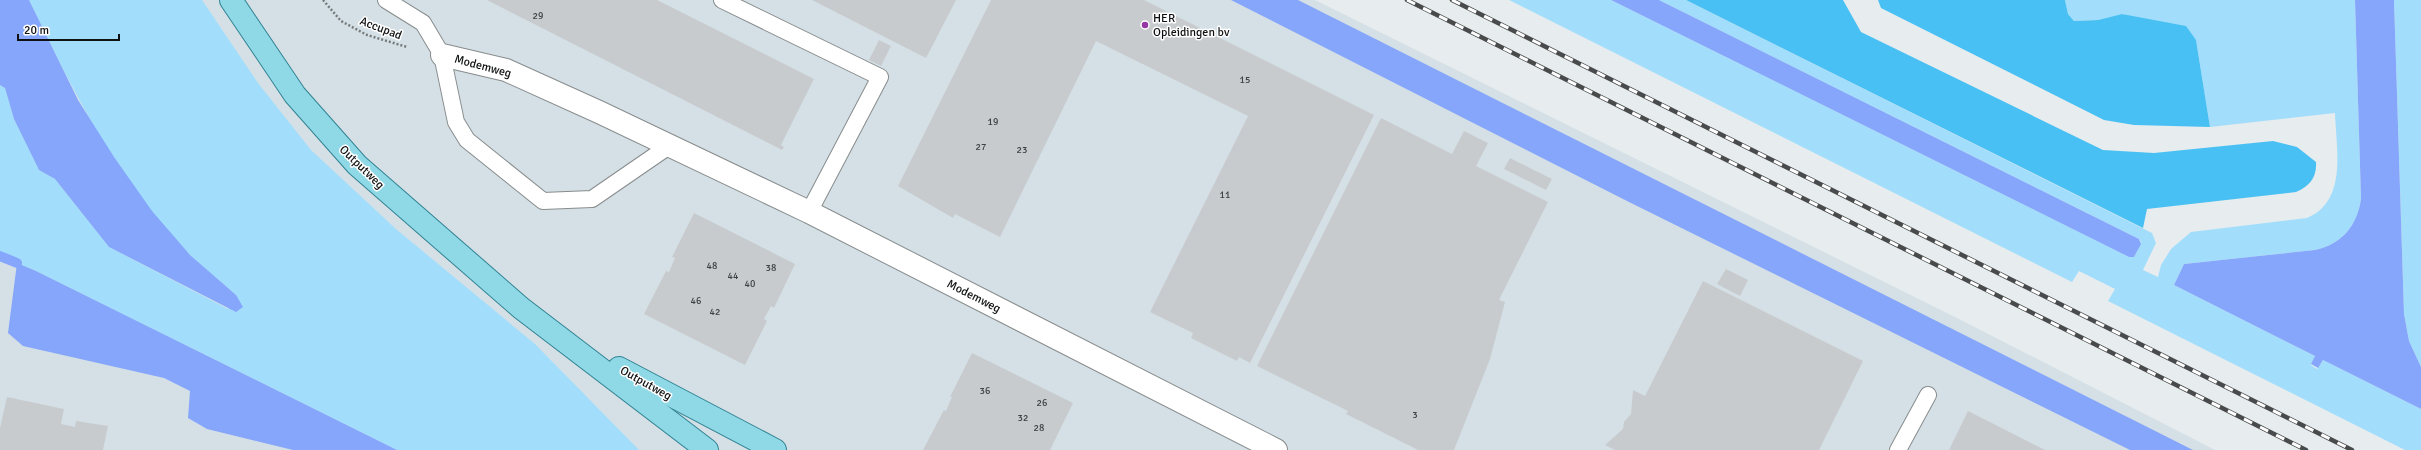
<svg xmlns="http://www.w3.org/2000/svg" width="2421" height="450" font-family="Signika,sans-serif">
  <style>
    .built { fill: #d4e0e6 }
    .green { fill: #a2defc }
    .forest { fill: #49c0f3 }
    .water { fill: #85a6fa }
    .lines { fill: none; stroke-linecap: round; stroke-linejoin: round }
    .stream { stroke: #85a6fa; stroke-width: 10 }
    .building { fill: #c8cbce }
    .service-casing { stroke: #888c8d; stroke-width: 18 }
    .minor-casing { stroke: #888c8d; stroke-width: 24 }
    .primary-casing { stroke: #318292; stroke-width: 24 }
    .path { stroke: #777a7b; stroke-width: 2.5; stroke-dasharray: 2 2; stroke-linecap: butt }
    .service { stroke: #fff; stroke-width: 16 }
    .minor { stroke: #fff; stroke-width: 22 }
    .primary { stroke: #8fd9e7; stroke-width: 22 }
    .rail-casing { stroke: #484a4b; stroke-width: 4.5 }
    .rail { stroke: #fff; stroke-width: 3; stroke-dasharray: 9; stroke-linecap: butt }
    .poi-dot { fill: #9438a2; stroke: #fff; stroke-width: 1.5 }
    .labels { text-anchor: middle; stroke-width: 3; stroke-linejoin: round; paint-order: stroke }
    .number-label { font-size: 10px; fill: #3d3f40 }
    .poi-label { font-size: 12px; fill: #0f1011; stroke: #fff; text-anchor: start }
    .street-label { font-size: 12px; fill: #0f1011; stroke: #fff }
  </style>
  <rect width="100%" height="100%" fill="#e7ecee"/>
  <polygon class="built" points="0,0 1315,0 1959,319 2215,450 0,450"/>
  <g class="green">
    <path d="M29,0h173l56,83 53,67 85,79 139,115 104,106h-242l-361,-179 -36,-15v-171l5,3 9,31 25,51 16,9 54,68 119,62 8,-14c-15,-13 -31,-26 -46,-40 -71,-70 -118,-166 -161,-255z"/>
    <path d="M1509,0h102l518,257h5l7,-15 -2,-3 -480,-239h27l466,233 4,10 -13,27 15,7 3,-12 10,-16 20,-17 116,-14c41,-17 29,-70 28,-105l-125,14 -14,-87 -73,-26 -25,6 -24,1 -6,-7 -3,-14h290l6,199c-4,27 -19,45 -46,51l-131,14 -10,21 141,71 -4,9 6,4 6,-9 98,49v41h-16l-297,-149 7,-12 -36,-18 -7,11z"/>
    <polygon points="2394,0 2421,0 2421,367 2409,341 2404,314"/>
  </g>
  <g class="forest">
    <path d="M1686,0h157l18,32 242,118 51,3 119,-12 24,6 19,15c1,16 -7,24 -20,30l-149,17 -4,19z"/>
    <polygon points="1878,0 2065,0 2068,14 2074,21 2098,20 2122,14 2186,26 2196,40 2210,127 2134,125 2104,120 1881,8"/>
  </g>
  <g class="water">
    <polygon points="0,0 29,0 78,100 114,157 152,211 190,255 236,295 243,307 236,312 109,247 55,179 39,170 14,119 5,88 0,85"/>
    <polygon points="1231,0 1298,0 2193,450 2130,450 1629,202"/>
    <polygon points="1611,0 1659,0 2139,239 2141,244 2134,257 2129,257"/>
    <path d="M2355,0h39l10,314 5,27 12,26v42l-98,-49 -5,8 -7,-4 4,-8 -141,-71 10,-21 131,-14c27,-6 42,-24 46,-51z"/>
    <polygon points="17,263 36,271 397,450 293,450 207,429 188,418 190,391 164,378 23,346 8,333"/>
  </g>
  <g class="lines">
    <polyline class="stream" points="0,256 17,263"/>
  </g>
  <g class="building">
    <polygon points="487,0 657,0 814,79 781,145 784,147 782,150"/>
    <polygon points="812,0 956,0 926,58"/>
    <polygon points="991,0 1144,0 1374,115 1250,363 1239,357 1237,361 1191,338 1193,333 1150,312 1248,116 1096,41 1000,237 955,214 953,218 898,186"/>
    <polygon points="879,40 891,46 881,66 869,60"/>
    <polygon points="1381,118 1452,154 1464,131 1488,143 1476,166 1548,202 1499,300 1505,302 1490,359 1454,450 1418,450 1346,414 1348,411 1257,366"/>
    <polygon points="1510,158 1552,179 1546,190 1504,169"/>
    <polygon points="694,213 795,264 774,308 771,306 764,319 767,321 745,365 644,314 666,271 669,272 675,258 672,257"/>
    <polygon points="1726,269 1748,280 1740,296 1717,284"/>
    <polygon points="1703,281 1863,361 1819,450 1615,450 1605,445 1623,429 1624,422 1631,414 1633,390 1645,396"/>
    <polygon points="972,353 1073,403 1050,450 923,450 944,410 946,411 952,397 950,397"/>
    <polygon points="7,397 64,409 61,424 75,427 76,421 108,426 103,450 0,450 0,428"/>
    <polygon points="1968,411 2045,450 1949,450"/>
  </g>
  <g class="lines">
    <g class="service-casing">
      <g id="service">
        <polyline points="386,0 423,23 442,55 456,122 467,140 543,201 592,199 669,146"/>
        <polyline points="722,0 880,77 809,212"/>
        <polyline points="1898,450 1928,395"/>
      </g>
    </g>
    <g class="minor-casing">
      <polyline id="minor" points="442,55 506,70 599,112 809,212 1276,450"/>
    </g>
    <g class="primary-casing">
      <g id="primary">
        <polyline points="231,0 295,95 357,165 521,308 707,450"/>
        <polyline points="619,368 775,450"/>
      </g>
    </g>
    <polyline class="path" points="323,0 341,21 367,35 407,47"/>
    <use href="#service" class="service"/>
    <use href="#minor" class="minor"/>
    <use href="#primary" class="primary"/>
    <g class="rail-casing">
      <g id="rail">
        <polyline points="1407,0 2306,450"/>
        <polyline points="1452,0 2352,450"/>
      </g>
    </g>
    <use href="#rail" class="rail"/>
  </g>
  <circle class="poi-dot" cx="1145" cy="25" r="4"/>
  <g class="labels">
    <g class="number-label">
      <text x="538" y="19">29</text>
      <text x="1245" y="83">15</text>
      <text x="993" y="125">19</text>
      <text x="981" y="150">27</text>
      <text x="1022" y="153">23</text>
      <text x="1225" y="198">11</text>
      <text x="712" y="269">48</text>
      <text x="771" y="271">38</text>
      <text x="733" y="279">44</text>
      <text x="750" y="287">40</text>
      <text x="696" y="304">46</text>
      <text x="715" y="315">42</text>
      <text x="985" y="394">36</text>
      <text x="1042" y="406">26</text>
      <text x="1415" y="418">3</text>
      <text x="1023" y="421">32</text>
      <text x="1039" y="431">28</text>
    </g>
    <g class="poi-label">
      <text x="1153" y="22">HER<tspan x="1153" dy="14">Opleidingen bv</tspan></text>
    </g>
    <g class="street-label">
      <text transform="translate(381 28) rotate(21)" y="4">Accupad</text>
      <text transform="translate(483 66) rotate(15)" y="4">Modemweg</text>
      <text transform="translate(362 167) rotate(44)" y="4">Outputweg</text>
      <text transform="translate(974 296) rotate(27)" y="4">Modemweg</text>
      <text transform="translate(646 383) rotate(29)" y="4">Outputweg</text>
    </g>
  </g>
  <path d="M18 34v6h101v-6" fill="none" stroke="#0f1011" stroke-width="2"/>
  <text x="24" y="34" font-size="12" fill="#0f1011" stroke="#ffffff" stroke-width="3" paint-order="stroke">20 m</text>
</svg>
